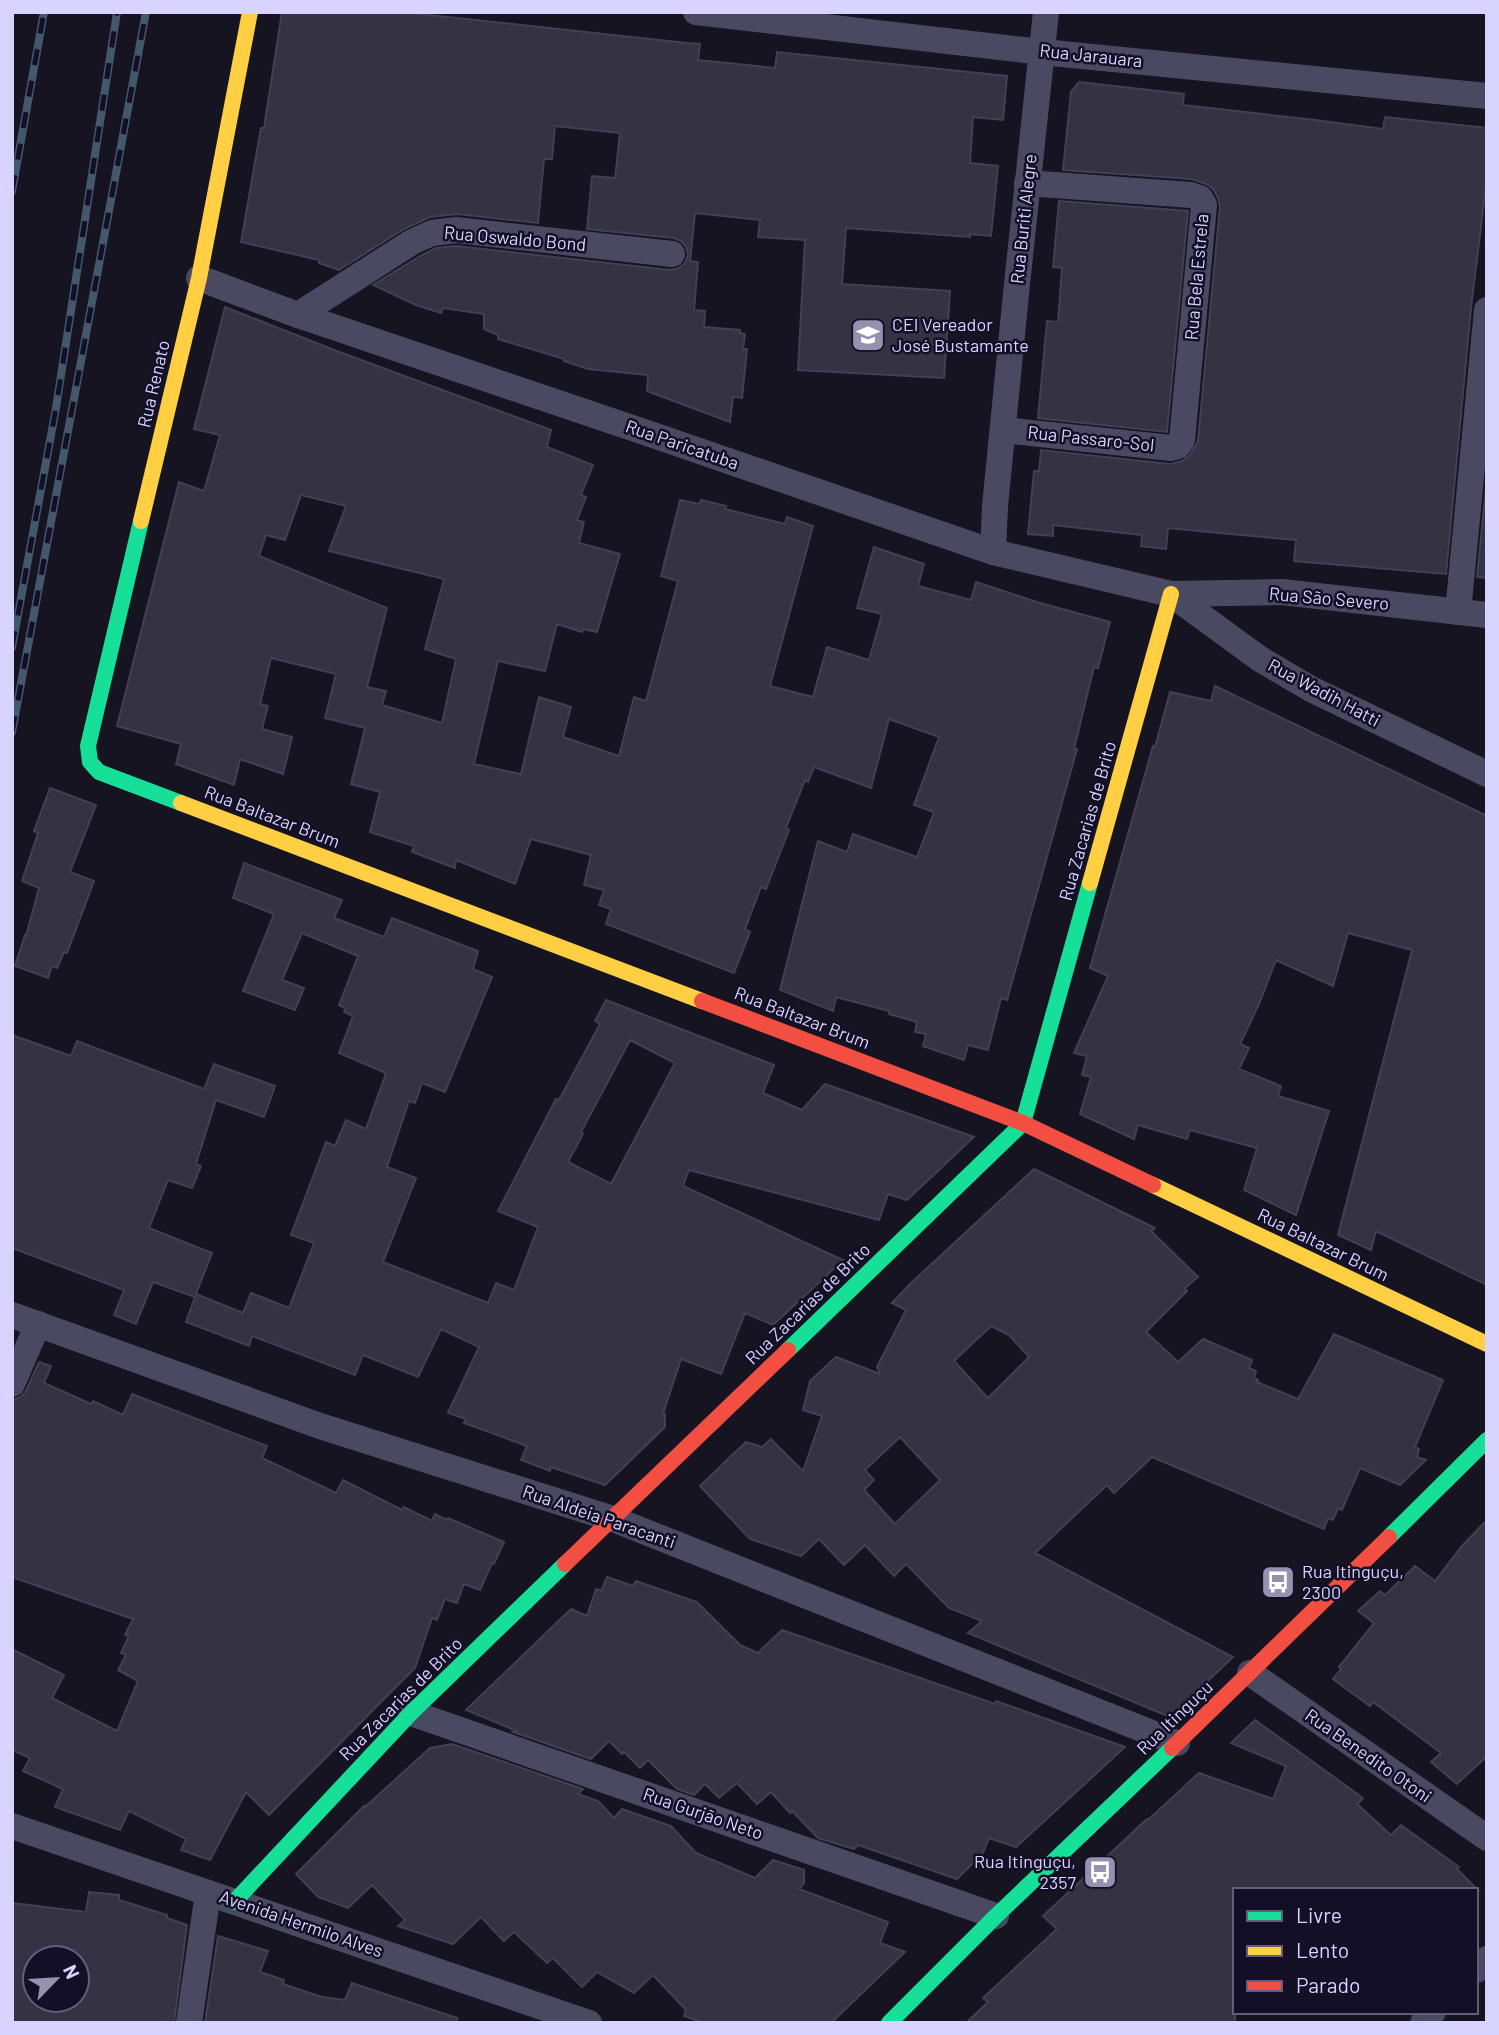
<svg xmlns="http://www.w3.org/2000/svg" width="1499" height="2035" font-family="Barlow,sans-serif">
  <style>
    .building { fill: #343243; stroke: #433f54; stroke-width: 2; fill-rule: evenodd }
    .lines { fill: none; stroke-linecap: round; stroke-linejoin: round }
    .street { stroke: #4a4962; stroke-width: 26 }
    .fast { stroke: #16e098; stroke-width: 16 }
    .slow { stroke: #ffcf43; stroke-width: 16 }
    .jam { stroke: #f24e42; stroke-width: 16 }
    .rail-casing { stroke: #43596b; stroke-width: 8 }
    .rail { stroke: #130f26; stroke-width: 5; stroke-dasharray: 16; stroke-linecap: butt }
    .labels { text-anchor: middle; stroke-width: 5; stroke-linejoin: round; paint-order: stroke }
    .street-label { font-size: 18px; fill: #d9d4ff; stroke: #130f26 }
    .poi-label { font-size: 18px; fill: #d9d4ff; stroke: #130f26; text-anchor: start }
  </style>
  <rect width="100%" height="100%" fill="#161421"/>
  <g class="building">
    <polygon points="282,12 401,12 687,43 700,44 698,60 775,68 777,52 1007,76 1003,120 973,117 970,163 998,166 991,236 970,234 970,237 846,228 842,284 950,291 944,378 798,370 805,240 758,237 760,220 695,213 690,261 698,262 694,310 705,311 704,327 740,330 740,333 745,334 743,349 747,349 742,398 733,397 730,422 647,391 648,375 588,369 564,361 564,359 498,339 498,335 484,329 484,314 443,308 441,313 416,305 373,285 420,256 436,248 456,246 670,270 679,268 685,263 688,255 686,247 681,241 674,238 587,229 592,176 615,178 620,133 555,126 552,159 544,159 538,223 457,214 430,217 404,229 339,270 319,263 319,260 241,242 261,128 264,128"/>
    <polygon points="1079,82 1184,94 1183,105 1315,120 1383,129 1385,117 1487,128 1487,177 1471,308 1446,574 1294,561 1296,540 1219,533 1168,528 1166,549 1141,546 1142,535 1053,525 1053,536 1028,534 1034,471 1039,471 1041,450 1170,464 1182,461 1190,455 1198,441 1220,206 1218,198 1213,189 1206,184 1192,179 1063,170 1071,92"/>
    <polygon points="1059,201 1188,211 1167,432 1038,418 1047,321 1058,322 1062,268 1053,267"/>
    <path d="M225,307l109,43 217,80 -4,17 46,18 -12,30 5,2 -9,23 7,2 -5,21 41,11 -23,78 -14,-3 -1,3 -25,-8 -12,47 -47,-10 -24,103 47,10 18,-77 32,10 -8,30 56,19 15,-59 12,4 32,-120 -17,-5 19,-76 20,4 1,-4 25,6 -1,3 60,15 2,-7 26,9 -43,160 43,11 14,-50 42,13 13,-46 -25,-6 17,-61 50,17 -6,22 53,14 5,-18 64,21 70,19 -12,46 -4,-1 -20,82h3l-70,251 -6,-2 -13,52 -20,-5 -4,15 -41,-14 3,-12 -11,-2 2,-10 -28,-8v-3l-53,-14 -3,14 -53,-21 38,-149 29,11 6,-18 64,23 17,-45 -20,-7 25,-68 -50,-18 -18,69 -57,-21 -6,15 -3,-2 -19,48 3,2 -23,59 -5,-2 -16,42 5,3 -16,41 -128,-49 5,-15 -12,-4 5,-15 -20,-5 7,-30 -60,-16 -16,45 -59,-24 -1,8 -43,-16 2,-6 -44,-14 10,-40 -29,-8 14,-56 -40,-10 11,-44 -65,-16 -11,46 8,2 -6,23 30,8 -9,37 -43,-15 -6,26 -58,-21 5,-20 -64,-18 62,-244 25,9 16,-56 -26,-6zM301,495l45,11 -17,45 115,28 -19,70 31,10 -14,64 -60,-18 4,-14 -19,-4 20,-79 -128,-52 7,-21 19,5z"/>
    <polygon points="1487,477 1487,578 1477,577"/>
    <polygon points="1215,686 1487,816 1487,1285 1376,1231 1371,1250 1338,1235 1412,950 1348,933 1333,986 1276,960 1259,1004 1240,1044 1249,1048 1239,1069 1281,1086 1278,1096 1329,1111 1296,1215 1244,1190 1257,1148 1190,1130 1187,1139 1138,1125 1134,1139 1080,1114 1091,1077 1082,1075 1087,1056 1074,1053 1108,976 1090,968 1153,746 1155,747 1170,692 1211,701"/>
    <polygon points="50,788 96,805 70,872 94,881 67,953 64,952 57,968 52,966 48,978 15,966 25,935 26,936 39,888 22,881 38,833 34,831"/>
    <path d="M244,863l98,37 -8,18 50,19 8,-19 86,33 -5,18 19,8 -47,115 -23,-9 -7,20 -6,-2 -22,66 29,11 -33,84 105,41 8,-20 18,7 24,-63 -40,-16 58,-112 3,1 41,-76 -5,-3 11,-21 168,65 -11,28 39,17 23,-26 149,53 -67,63 -19,-6 -9,26 -190,-50 -6,16 160,74 -70,65 -28,-12 -24,61 -40,-15 -18,55h2v13l-60,58 -54,-18 -1,4 -29,-11 6,-14 -63,-23 2,-4 -18,-6 31,-66 -38,-18 -23,48 -55,-22 -8,20 -103,-39 -3,10 -63,-24 9,-25 -42,-15 -17,42 -22,-9 10,-25 -112,-42v-213l59,21 6,-15 127,48 10,-25 61,22 -11,31 -48,-17 -20,64 5,2 -9,22 -24,-8 -19,48 63,25 -16,41 47,19 8,-20 38,15 25,-65 -23,-8 35,-93 9,4 11,-26 20,9 20,-56 -47,-20 14,-37 -9,-4 1,-4 -6,-3 19,-49 -56,-23 -20,47 22,8 -9,22 -52,-19 31,-77 -41,-16zM630,1040l45,23 -64,121 -43,-22 15,-28 -2,-2z"/>
    <path d="M1034,1169l121,59 -4,3 47,46 -13,11 2,3 -41,41 32,30 25,-23 49,21 -3,8 7,3 -2,7 4,2 -1,2 41,17 36,-65 109,46 -28,67 4,2 -2,8 9,3 -26,25 -40,-17 -18,42 -4,-2 -5,12 -5,-2 -4,11 -172,-72 -38,36 -7,-8 -72,68 198,104 -63,60 -202,-84 14,-12 -33,-13 -43,-44 -12,12 -29,-31 -21,20 -25,-26 -18,17 -51,-17 -50,-53 46,-44 16,5 9,-8 32,32 19,-55 -19,-6 7,-29 26,-24 44,17 -3,-7 29,-57 -14,-7 18,-19zM991,1326l18,9 20,22 -41,41 -34,-37zM900,1437l40,43 -45,44 -31,-34 10,-10 -9,-10z"/>
    <polygon points="39,1362 51,1366 44,1383 91,1404 93,1401 123,1415 132,1394 267,1446 262,1458 336,1493 343,1480 402,1510 404,1507 432,1521 435,1514 447,1520 448,1518 504,1542 494,1564 492,1563 480,1590 464,1584 457,1603 445,1599 437,1620 432,1618 415,1668 269,1815 246,1792 210,1860 181,1850 186,1839 129,1811 120,1830 55,1807 63,1789 23,1771 30,1758 12,1750 12,1649 64,1675 52,1698 117,1731 138,1681 118,1670 126,1655 121,1653 129,1636 125,1635 133,1619 12,1577 12,1400 21,1397 26,1391"/>
    <polygon points="1487,1520 1487,1756 1457,1784 1431,1762 1441,1753 1373,1702 1370,1706 1333,1679 1341,1669 1339,1667 1374,1623 1358,1611 1380,1591 1385,1595 1415,1566 1435,1581 1462,1546"/>
    <polygon points="607,1577 633,1586 636,1581 697,1602 740,1645 758,1653 782,1630 995,1704 996,1701 1125,1747 1016,1847 989,1838 983,1853 957,1879 858,1845 854,1849 818,1838 792,1811 790,1813 771,1792 757,1804 737,1783 719,1798 705,1784 694,1795 677,1789 648,1760 640,1768 624,1752 622,1754 609,1741 591,1759 513,1732 517,1731 466,1710 571,1609 587,1616 596,1589 601,1591"/>
    <polygon points="1255,1720 1363,1798 1357,1804 1391,1835 1401,1825 1459,1867 1457,1869 1478,1890 1235,1890 1235,2023 966,2023 988,2002 983,1998 1057,1929 1043,1916 1147,1819 1148,1820 1199,1773 1273,1799 1286,1766 1231,1743"/>
    <polygon points="452,1744 583,1789 578,1794 598,1801 614,1818 622,1809 671,1826 696,1853 755,1878 773,1860 804,1870 804,1883 799,1889 888,1922 880,1943 905,1952 831,2023 704,2023 684,2016 686,2010 653,1975 634,1993 597,1972 582,1987 553,1958 547,1963 514,1932 504,1941 481,1917 453,1944 398,1926 405,1920 372,1885 348,1908 318,1897 296,1874 364,1806 365,1807 430,1748"/>
    <path d="M89,1892l30,3v5l48,15v3l20,7 -13,98h-162v-120l74,9zM35,1958h42v42h-42z"/>
    <polygon points="218,1936 268,1951 260,1972 284,1980 283,1984 322,1997 345,2000 352,1983 457,2018 456,2023 205,2023"/>
  </g>
  <g class="lines">
    <g class="street">
      <polyline points="696,12 1042,52 1487,96"/>
      <polyline points="199,278 298,315 656,436 993,552 1171,594 1282,592 1487,615"/>
      <polyline points="298,315 412,242 432,233 456,230 672,254"/>
      <polyline points="1003,430 1171,448 1178,446 1182,440 1204,205 1200,198 1191,195 1027,183"/>
      <polyline points="993,552 995,506 1017,284 1046,12"/>
      <polyline points="1171,594 1260,659 1311,689 1487,774"/>
      <polyline points="1458,612 1487,310"/>
      <polyline points="12,1315 320,1426 613,1519 1177,1743"/>
      <polyline points="12,1384 38,1324"/>
      <polyline points="1250,1673 1487,1838"/>
      <polyline points="411,1713 996,1916"/>
      <polyline points="12,1826 589,2023"/>
      <polyline points="1476,1970 1487,1959"/>
      <polyline points="189,2023 208,1893"/>
      <polyline points="1423,2023 1433,2012"/>
    </g>
    <g class="fast">
      <polyline points="141,521 88,746 90,762 99,772 181,803"/>
      <polyline points="788,1350 1023,1123 1090,883"/>
      <polyline points="1389,1537 1487,1440"/>
      <polyline points="234,1902 411,1713 565,1564"/>
      <polyline points="889,2023 996,1916 1172,1748"/>
    </g>
    <g class="slow">
      <polyline points="141,521 199,278 250,12"/>
      <polyline points="181,803 702,1001"/>
      <polyline points="1090,883 1171,594"/>
      <polyline points="1153,1185 1487,1344"/>
    </g>
    <g class="jam">
      <polyline points="702,1001 1023,1123 1153,1185"/>
      <polyline points="565,1564 788,1350"/>
      <polyline points="1172,1748 1389,1537"/>
    </g>
    <g class="rail-casing">
      <g id="rail">
        <polyline points="12,191 44,12"/>
        <polyline points="12,647 56,408 117,12"/>
        <polyline points="12,732 146,12"/>
      </g>
    </g>
    <use href="#rail" class="rail"/>
  </g>
  <defs>
    <g id="school-square" transform="scale(1.75)"><rect x="-9" y="-9" width="18" height="18" rx="4" fill="#9591b1" stroke="#130f26"/><path d="M0-5L7-2L0 1L-7-2ZM-4 1L0 2.5L4 1V4Q0 6-4 4Z" fill="#fff"/></g>
    <g id="bus-square" transform="scale(1.75)"><rect x="-9" y="-9" width="18" height="18" rx="4" fill="#9591b1" stroke="#130f26"/><path d="M-5-6H5V4H4V6H2V4H-2V6H-4V4H-5ZM-3.5-4V0h7V-4ZM-3.5 1.2v1.5H-2V1.2ZM2 1.2v1.5H3.5V1.2Z" fill="#fff"/></g>
  </defs>
  <g fill-rule="evenodd">
    <use href="#school-square" x="868" y="335"/>
    <use href="#bus-square" x="1278" y="1582"/>
    <use href="#bus-square" x="1100" y="1872"/>
  </g>
  <g class="labels">
    <g class="street-label">
      <text transform="translate(1091 56) rotate(6)" y="6">Rua Jarauara</text>
      <text transform="translate(1024 219) rotate(-84)" y="6">Rua Buriti Alegre</text>
      <text transform="translate(515 239) rotate(5)" y="6">Rua Oswaldo Bond</text>
      <text transform="translate(1197 277) rotate(-85)" y="6">Rua Bela Estrela</text>
      <text transform="translate(154 384) rotate(-77)" y="6">Rua Renato</text>
      <text transform="translate(1091 439) rotate(6)" y="6">Rua Passaro-Sol</text>
      <text transform="translate(682 445) rotate(19)" y="6">Rua Paricatuba</text>
      <text transform="translate(1329 599) rotate(5)" y="6">Rua São Severo</text>
      <text transform="translate(1324 693) rotate(28)" y="6">Rua Wadih Hatti</text>
      <text transform="translate(272 817) rotate(21)" y="6">Rua Baltazar Brum</text>
      <text transform="translate(1088 821) rotate(-74)" y="6">Rua Zacarias de Brito</text>
      <text transform="translate(802 1018) rotate(21)" y="6">Rua Baltazar Brum</text>
      <text transform="translate(1323 1245) rotate(26)" y="6">Rua Baltazar Brum</text>
      <text transform="translate(808 1304) rotate(-44)" y="6">Rua Zacarias de Brito</text>
      <text transform="translate(599 1517) rotate(19)" y="6">Rua Aldeia Paracanti</text>
      <text transform="translate(401 1699) rotate(-45)" y="6">Rua Zacarias de Brito</text>
      <text transform="translate(1175 1718) rotate(-44)" y="6">Rua Itinguçu</text>
      <text transform="translate(1368 1756) rotate(35)" y="6">Rua Benedito Otoni</text>
      <text transform="translate(703 1814) rotate(19)" y="6">Rua Gurjão Neto</text>
      <text transform="translate(301 1924) rotate(19)" y="6">Avenida Hermilo Alves</text>
    </g>
    <g class="poi-label">
      <text x="892" y="331">CEI Vereador<tspan x="892" dy="21">José Bustamante</tspan></text>
      <text x="1302" y="1578">Rua Itinguçu,<tspan x="1302" dy="21">2300</tspan></text>
      <text x="1076" y="1868" text-anchor="end">Rua Itinguçu,<tspan x="1076" dy="21">2357</tspan></text>
    </g>
  </g>
  <rect width="1499" height="2035" fill="none" stroke="#d9d4ff" stroke-width="28"/>
  <rect x="1233" y="1888" width="245" height="126" fill="#130f26" stroke="#625e7d" stroke-width="2"/>
  <rect x="1247" y="1911" width="35" height="10" fill="#16e098" stroke="#625e7d" stroke-width="2"/>
  <text x="1296" y="1923" font-size="21" fill="#d9d4ff">Livre</text>
  <rect x="1247" y="1946" width="35" height="10" fill="#ffcf43" stroke="#625e7d" stroke-width="2"/>
  <text x="1296" y="1958" font-size="21" fill="#d9d4ff">Lento</text>
  <rect x="1247" y="1981" width="35" height="10" fill="#f24e42" stroke="#625e7d" stroke-width="2"/>
  <text x="1296" y="1993" font-size="21" fill="#d9d4ff">Parado</text>
  <g transform="translate(56 1979) rotate(65)"><circle r="33" fill="#130f26" stroke="#625e7d" stroke-width="2"/>
  <path d="M0-5L12 26L0 18L-12 26Z" fill="#9591b1"/>
  <text y="-10" font-size="19" font-weight="bold" text-anchor="middle" fill="#d9d4ff">N</text>
  </g>
</svg>
